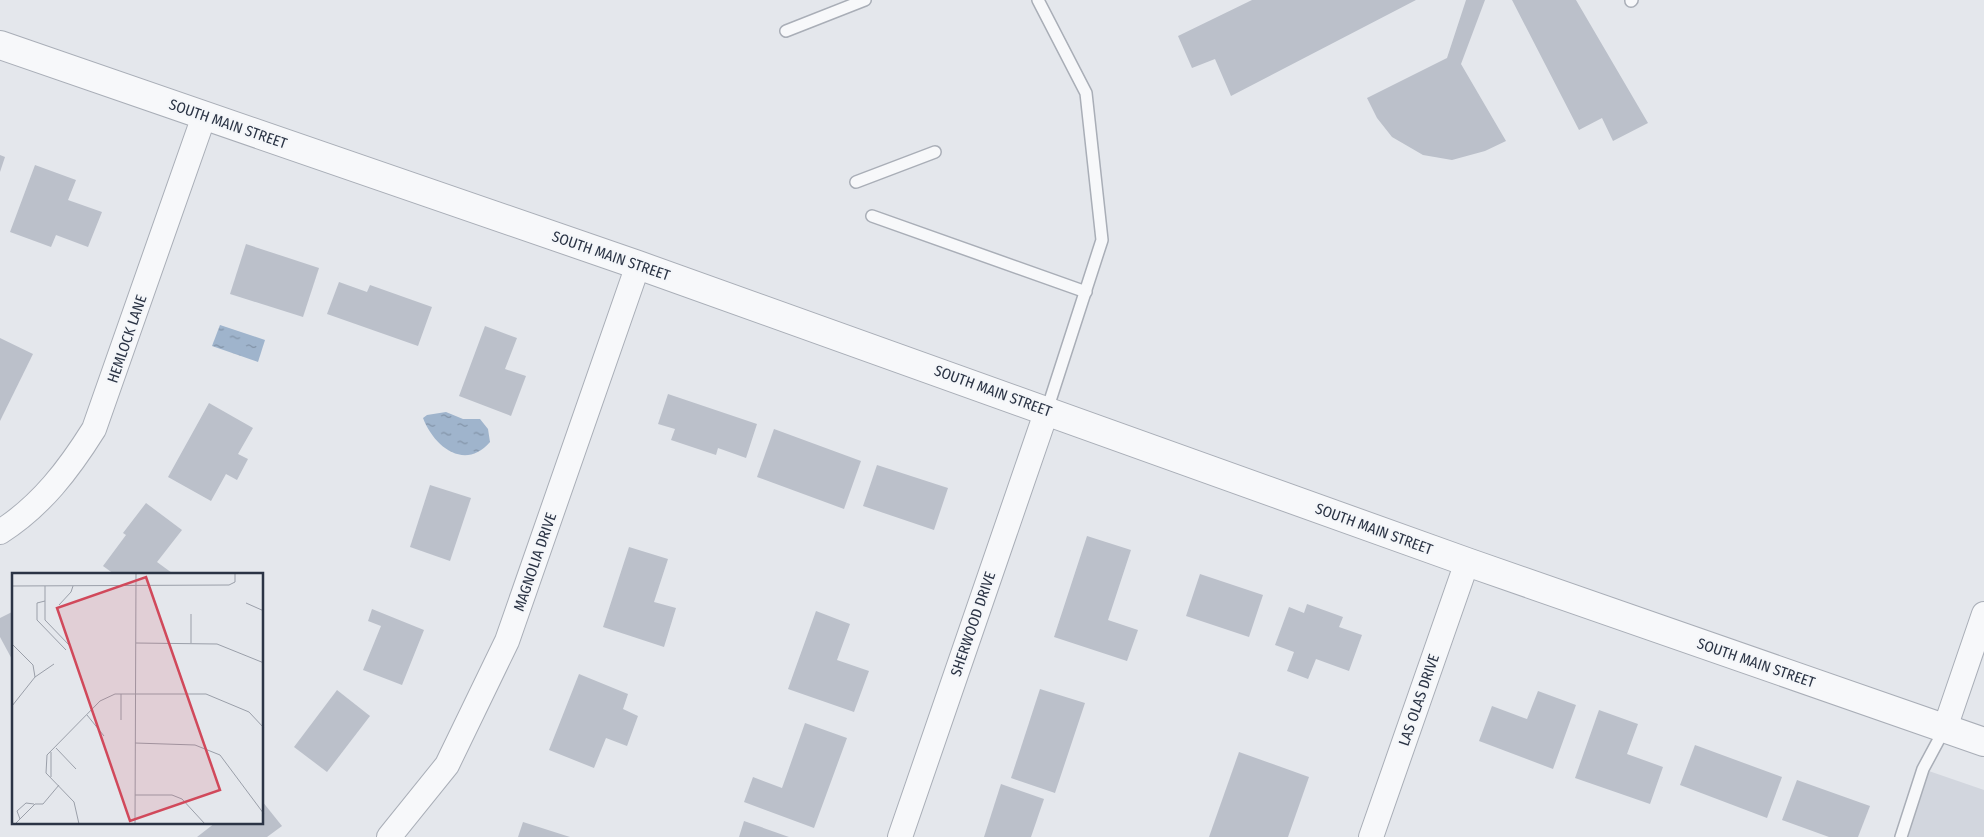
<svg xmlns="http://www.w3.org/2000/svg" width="1984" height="837" font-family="'Fira Sans Condensed',sans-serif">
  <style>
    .built { fill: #d2d6de }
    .water { fill: url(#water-ripples) }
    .building { fill: #bbc0ca }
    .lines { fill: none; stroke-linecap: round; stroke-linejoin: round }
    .service-casing { stroke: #a9aeb7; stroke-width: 14 }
    .minor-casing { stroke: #a9aeb7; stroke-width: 26 }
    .tertiary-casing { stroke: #a9aeb7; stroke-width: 30 }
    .service { stroke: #f7f8fa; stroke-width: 11 }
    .minor { stroke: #f7f8fa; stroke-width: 24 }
    .tertiary { stroke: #f7f8fa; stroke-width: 28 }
    .labels { text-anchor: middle; stroke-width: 4; stroke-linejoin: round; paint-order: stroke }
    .street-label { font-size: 15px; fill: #2b3445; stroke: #f4f6f9 }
    .inset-road { fill: none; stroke: #9a9fa9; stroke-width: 1 }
    .view { fill: #d1495b; fill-opacity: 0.15; stroke: #d1495b; stroke-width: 2.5 }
    .inset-edge { fill: none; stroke: #2b3445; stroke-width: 2.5 }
  </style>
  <defs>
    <pattern id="water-ripples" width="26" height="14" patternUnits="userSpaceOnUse" patternTransform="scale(1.25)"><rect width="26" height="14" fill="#9fb4cc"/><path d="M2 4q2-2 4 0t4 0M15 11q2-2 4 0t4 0" fill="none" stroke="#8293a7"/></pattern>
  </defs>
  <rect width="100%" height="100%" fill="#e4e7ec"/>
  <polygon class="built" points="1923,769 1984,790 1984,837 1898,837"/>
  <g class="water">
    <polygon points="220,325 265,340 258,362 212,346"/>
    <path d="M446,412l17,7h17l8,10 2,13c-25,29 -56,5 -67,-24l4,-3z"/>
  </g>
  <g class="building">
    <polygon points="1252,0 1416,0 1231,96 1215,59 1192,68 1178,36"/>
    <polygon points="1466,0 1485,0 1461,64 1506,141 1485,151 1452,160 1423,155 1392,137 1377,118 1367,98 1447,58"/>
    <polygon points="1512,0 1576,0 1648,123 1613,141 1602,118 1579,130"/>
    <polygon points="0,155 5,157 0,172"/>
    <polygon points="35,165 76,180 68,200 102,212 88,247 56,235 51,247 10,232"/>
    <polygon points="246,244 319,268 303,317 230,294"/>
    <polygon points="339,282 367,292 370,285 432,307 418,346 327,314"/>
    <polygon points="485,326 517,338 505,369 526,376 511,416 459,396"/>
    <polygon points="0,338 33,354 0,421"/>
    <polygon points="668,394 757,424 746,458 718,448 716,455 671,440 675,429 658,424"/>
    <polygon points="209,403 253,428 238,454 248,459 237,480 226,474 211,501 168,477"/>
    <polygon points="774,429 861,461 844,509 757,477"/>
    <polygon points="877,465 948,488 934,530 863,506"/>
    <polygon points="430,485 471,498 450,561 410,547"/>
    <polygon points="146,503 182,530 157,562 172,573 114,574 103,566 126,535 123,533"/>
    <polygon points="1087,536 1131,550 1108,620 1138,630 1127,661 1054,637"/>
    <polygon points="629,547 668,559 654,602 676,608 664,647 603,627"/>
    <polygon points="1200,574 1263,595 1249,637 1186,616"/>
    <polygon points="1307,604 1343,617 1339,627 1362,635 1349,671 1316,659 1308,679 1287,671 1294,652 1275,645 1289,607 1304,613"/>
    <polygon points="372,609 424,630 402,685 363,670 381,626 368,621"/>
    <polygon points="14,611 14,663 0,637 0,618"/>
    <polygon points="816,611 850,624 837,660 869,671 854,712 788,689"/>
    <polygon points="579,674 628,694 623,709 638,716 627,746 606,738 594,768 549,750"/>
    <polygon points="1040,689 1085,703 1055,793 1011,778"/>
    <polygon points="337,690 370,716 327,772 294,747"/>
    <polygon points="1538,691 1576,705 1553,769 1479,741 1492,706 1527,719"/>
    <polygon points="1599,710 1638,724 1627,754 1663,767 1650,804 1575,778"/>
    <polygon points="805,723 847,738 814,828 744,802 753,777 782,788"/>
    <polygon points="1695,745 1782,777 1767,818 1680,785"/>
    <polygon points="1239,752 1309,777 1288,837 1209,837"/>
    <polygon points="1797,780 1870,806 1858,837 1829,837 1782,820"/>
    <polygon points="1001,784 1044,799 1031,837 984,837"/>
    <polygon points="262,801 282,826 267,837 197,837 215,823 262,823"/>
    <polygon points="744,821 789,837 739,837"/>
    <polygon points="523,822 570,837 518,837"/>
  </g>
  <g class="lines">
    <g class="service-casing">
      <g id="service">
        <polyline points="1038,0 1086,93 1102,240 1047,410"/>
        <polyline points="1631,1 1632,0"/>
        <polyline points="786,31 865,0"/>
        <polyline points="856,182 935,152"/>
        <polyline points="872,216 1086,292"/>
        <polyline points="1901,837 1923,769 1945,728"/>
      </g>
    </g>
    <g class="minor-casing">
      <g id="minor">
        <path d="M0,532c41,-26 69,-63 94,-103l110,-313"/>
        <polyline points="1945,728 1984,614"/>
        <polyline points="389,837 447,765 507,641 638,265"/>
        <polyline points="900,837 1047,410"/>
        <polyline points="1371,837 1467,562"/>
      </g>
    </g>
    <g class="tertiary-casing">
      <polyline id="tertiary" points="0,45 638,265 1467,562 1984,742"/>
    </g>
    <use href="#service" class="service"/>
    <use href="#minor" class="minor"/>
    <use href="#tertiary" class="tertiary"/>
  </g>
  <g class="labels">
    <g class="street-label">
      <text transform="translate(228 124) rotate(19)" y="5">SOUTH MAIN STREET</text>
      <text transform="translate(611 256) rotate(19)" y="5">SOUTH MAIN STREET</text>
      <text transform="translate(127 339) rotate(-71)" y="5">HEMLOCK LANE</text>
      <text transform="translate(993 391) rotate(20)" y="5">SOUTH MAIN STREET</text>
      <text transform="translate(1374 529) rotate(20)" y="5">SOUTH MAIN STREET</text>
      <text transform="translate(535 562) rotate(-71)" y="5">MAGNOLIA DRIVE</text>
      <text transform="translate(973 624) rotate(-71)" y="5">SHERWOOD DRIVE</text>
      <text transform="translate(1756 663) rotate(19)" y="5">SOUTH MAIN STREET</text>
      <text transform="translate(1419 700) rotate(-71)" y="5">LAS OLAS DRIVE</text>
    </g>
  </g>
  <g transform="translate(12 573)">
    <rect width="251" height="251" fill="#e4e7ec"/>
    <path class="inset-road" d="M0,13l217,-1 6,-3v-9M33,13v34l25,26M33,28l-8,2v17l29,30M234,30l18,8M47,32l12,-13 2,-6M179,41v29M124,70l81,1 47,19M0,71l21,21 2,12 -23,29M23,104l19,-13M75,142l17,21M109,147v-26M123,170l60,2 25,10 44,59M44,175l20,21M39,204v-25M123,222h37l10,4 23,25M8,246l-3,-8 9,-8 8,1M3,251l20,-20h8l16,-19M67,251l-5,-22 -28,-29 1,-18 53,-54 15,-7h91l43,18 15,16M123,251l1,-251"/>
    <path class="view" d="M134,4l74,213 -90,31 -73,-213z"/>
    <rect width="251" height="251" class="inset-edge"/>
  </g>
</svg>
